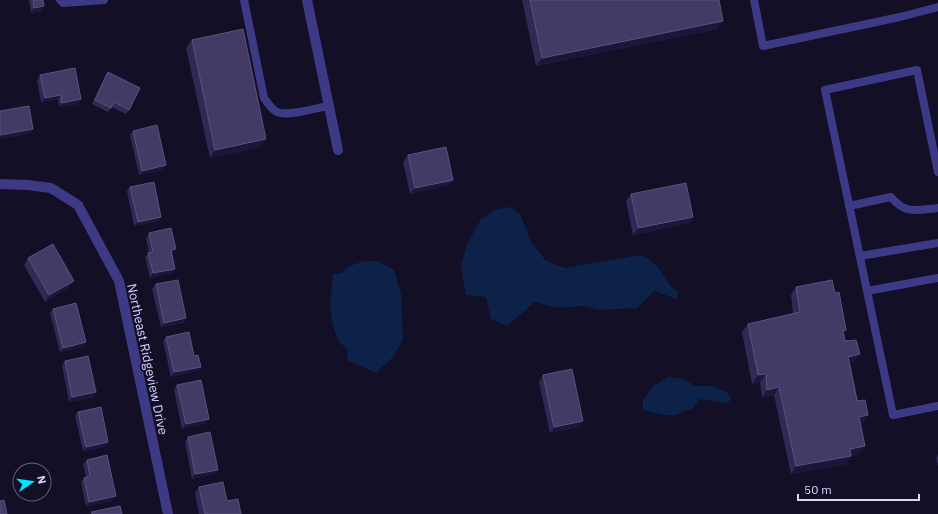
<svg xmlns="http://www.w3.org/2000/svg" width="938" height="514" font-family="'IBM Plex Sans',sans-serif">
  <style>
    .water { fill: #0c2248 }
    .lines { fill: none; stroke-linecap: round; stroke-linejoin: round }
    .lane { stroke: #3d3a85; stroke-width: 8 }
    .street { stroke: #3d3a85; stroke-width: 10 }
    .wall { fill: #312854 }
    .shaded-wall { fill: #1d163a }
    .building { fill: #433a66; stroke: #5a527e }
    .labels { text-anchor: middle; stroke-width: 4; stroke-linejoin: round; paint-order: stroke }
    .street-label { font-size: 13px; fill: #d9d4ff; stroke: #130f26 }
  </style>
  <rect width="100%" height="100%" fill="#130f26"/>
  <g class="water">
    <path d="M510,207l10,7 12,29 14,18 20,7 75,-13c10,4 16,10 22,19 6,8 5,12 14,17v8l-23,-8 -17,17 -37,2 -17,-4 -26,2 -22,-6 -28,24 -16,-7 -5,-22 -20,-2 -5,-27 5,-22 15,-27 16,-10z"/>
    <path d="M364,261h13l17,9 7,24 2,46 -11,18 -16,15 -29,-13 1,-9c-3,-4 -8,-8 -10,-12 -10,-20 -8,-44 -5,-65l9,-1 5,-6z"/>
    <path d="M668,377l15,2 12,7h17l15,6 4,6 -2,4 -4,1 -25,-4 -9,11c-11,0 -8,3 -15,5 -10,2 -23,-3 -33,-5v-10l9,-13z"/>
  </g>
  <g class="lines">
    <g class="lane">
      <polyline points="60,0 63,3 104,0"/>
      <path d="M244,0l20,98c4,5 7,11 13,14 11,5 39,-4 51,-6"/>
      <polyline points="754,0 763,46 900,17 938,7"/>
      <polyline points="938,172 917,70 825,90 893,415 938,406"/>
      <path d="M849,206l42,-9c15,18 25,13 47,11"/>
      <polyline points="860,256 938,243"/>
      <polyline points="867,291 938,278"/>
    </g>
    <g class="street">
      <polyline points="307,0 338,150"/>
      <polyline points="0,184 28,185 51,188 78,205 119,281 168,514"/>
    </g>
  </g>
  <g class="wall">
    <polygon points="29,0 43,0 41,11 31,13"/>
    <polygon points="522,0 719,0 718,29 536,66"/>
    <polygon points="192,40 266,139 260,147 210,158 186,48"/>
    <polygon points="108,72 129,110 126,114 112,107 108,112 92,104 105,76"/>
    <polygon points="40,75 81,99 78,104 59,107 58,99 41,102 37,80"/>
    <polygon points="133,131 163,170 139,175 130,135"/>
    <polygon points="408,155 453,180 448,186 410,194 403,162"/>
    <polygon points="130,187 161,217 158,221 134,226 127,191"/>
    <polygon points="631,194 693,217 689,223 633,235 626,201"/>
    <polygon points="149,233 172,253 175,269 172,273 150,278 145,257 149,253 146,238"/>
    <polygon points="28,258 69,287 45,302 24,265"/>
    <polygon points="156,284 186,318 183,323 161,327 152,289"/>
    <polygon points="796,287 844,334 845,341 854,362 850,363 863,423 860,424 859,454 851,456 846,464 791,474 774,395 762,398 760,382 752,384 742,332 748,324 793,314 791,295"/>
    <polygon points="53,309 83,347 60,352 50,313"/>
    <polygon points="166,337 194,356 201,367 198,371 171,377 163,341"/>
    <polygon points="65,361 96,392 93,397 69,402 62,365"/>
    <polygon points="543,375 583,421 578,427 550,433 539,382"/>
    <polygon points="177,385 206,423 182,429 174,390"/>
    <polygon points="78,412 108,442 105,447 83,451 75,416"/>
    <polygon points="188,437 218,470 215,474 192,479 185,442"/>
    <polygon points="938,455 938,466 936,458"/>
    <polygon points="87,460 112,501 86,506 81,482 84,478 86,477 83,464"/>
    <polygon points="199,487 227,501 241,514 199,514 195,493"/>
  </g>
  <g class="shaded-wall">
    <polygon points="44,6 41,11 31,13 34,8"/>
    <polygon points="723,21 718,29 536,66 542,58"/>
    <polygon points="61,95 58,99 41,102 45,98"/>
    <polygon points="81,99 78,104 59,107 62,103"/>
    <polygon points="33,129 30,134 0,139 0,135"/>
    <polygon points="266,139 260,147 210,158 215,150"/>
    <polygon points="166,165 163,170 139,175 142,171"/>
    <polygon points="453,180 448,186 410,194 415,188"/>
    <polygon points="161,217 158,221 134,226 138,222"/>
    <polygon points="693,217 689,223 633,235 638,228"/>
    <polygon points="176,249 172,253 168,254 171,250"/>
    <polygon points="175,269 172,273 150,278 153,273"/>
    <polygon points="74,281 69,287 45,302 49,295"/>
    <polygon points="186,318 183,323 161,327 164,323"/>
    <polygon points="86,342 83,347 60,352 63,348"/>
    <polygon points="860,354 854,362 843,365 848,357"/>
    <polygon points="201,367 198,371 171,377 174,372"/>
    <polygon points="766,374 760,382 752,384 758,375"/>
    <polygon points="779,387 774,395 762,398 767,390"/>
    <polygon points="96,392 93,397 69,402 72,397"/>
    <polygon points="868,415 863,423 853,425 859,417"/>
    <polygon points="209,419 206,423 182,429 186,424"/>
    <polygon points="583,421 578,427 550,433 554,427"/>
    <polygon points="108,442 105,447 83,451 86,447"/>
    <polygon points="865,446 859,454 851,456 846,464 791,474 796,466 850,449"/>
    <polygon points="218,470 215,474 192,479 195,474"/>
    <polygon points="116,496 112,501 86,506 89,502"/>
  </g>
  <g class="building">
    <polygon points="33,0 43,0 44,6 34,8"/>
    <polygon points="530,0 719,0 723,21 542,58"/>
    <polygon points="243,29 266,139 215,150 192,40"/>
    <polygon points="75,68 81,99 62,103 61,95 45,98 40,75"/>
    <polygon points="108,72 140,88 129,110 114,102 111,108 95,100"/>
    <polygon points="29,106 33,129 0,135 0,111"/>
    <polygon points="157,125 166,165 142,171 133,131"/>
    <polygon points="446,147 453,180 415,188 408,155"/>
    <polygon points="154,182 161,217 138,222 130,187"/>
    <polygon points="686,183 693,217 638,228 631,194"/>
    <polygon points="171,228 176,249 171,250 175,269 153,273 148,253 153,252 149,233"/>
    <polygon points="53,244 74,281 49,295 28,258"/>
    <polygon points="178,280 186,318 164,323 156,284"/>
    <polygon points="832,280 835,293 839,292 846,330 843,331 845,341 856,340 860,354 848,357 857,401 865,400 868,415 859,417 865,446 850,449 851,456 796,466 779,387 767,390 766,374 758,375 748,324 800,312 796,287"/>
    <polygon points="76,303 86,342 63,348 53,309"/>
    <polygon points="189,332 194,356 198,355 201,367 174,372 166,337"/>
    <polygon points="88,356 96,392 72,397 65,361"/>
    <polygon points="572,369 583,421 554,427 543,375"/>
    <polygon points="201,380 209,419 186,424 177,385"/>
    <polygon points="101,407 108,442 86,447 78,412"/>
    <polygon points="210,432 218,470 195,474 188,437"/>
    <polygon points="107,455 116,496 89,502 84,478 90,476 87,460"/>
    <polygon points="223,482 227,501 238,499 241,514 205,514 199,487"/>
    <polygon points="4,500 7,514 0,514 0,501"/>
    <polygon points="120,506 122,514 92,514 91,512"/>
  </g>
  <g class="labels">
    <g class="street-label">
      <text transform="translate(148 359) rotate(78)" y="5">Northeast Ridgeview Drive</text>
    </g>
  </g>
  <g transform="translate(32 482) rotate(77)"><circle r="19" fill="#130f26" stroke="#625e7d"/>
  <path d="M0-3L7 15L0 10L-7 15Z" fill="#00e5ff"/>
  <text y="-6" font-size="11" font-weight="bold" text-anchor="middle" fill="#d9d4ff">N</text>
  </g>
  <path d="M798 494v6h121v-6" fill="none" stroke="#d9d4ff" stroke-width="2"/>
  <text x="804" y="494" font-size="12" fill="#d9d4ff" stroke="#130f26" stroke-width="3" paint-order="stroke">50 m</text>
</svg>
